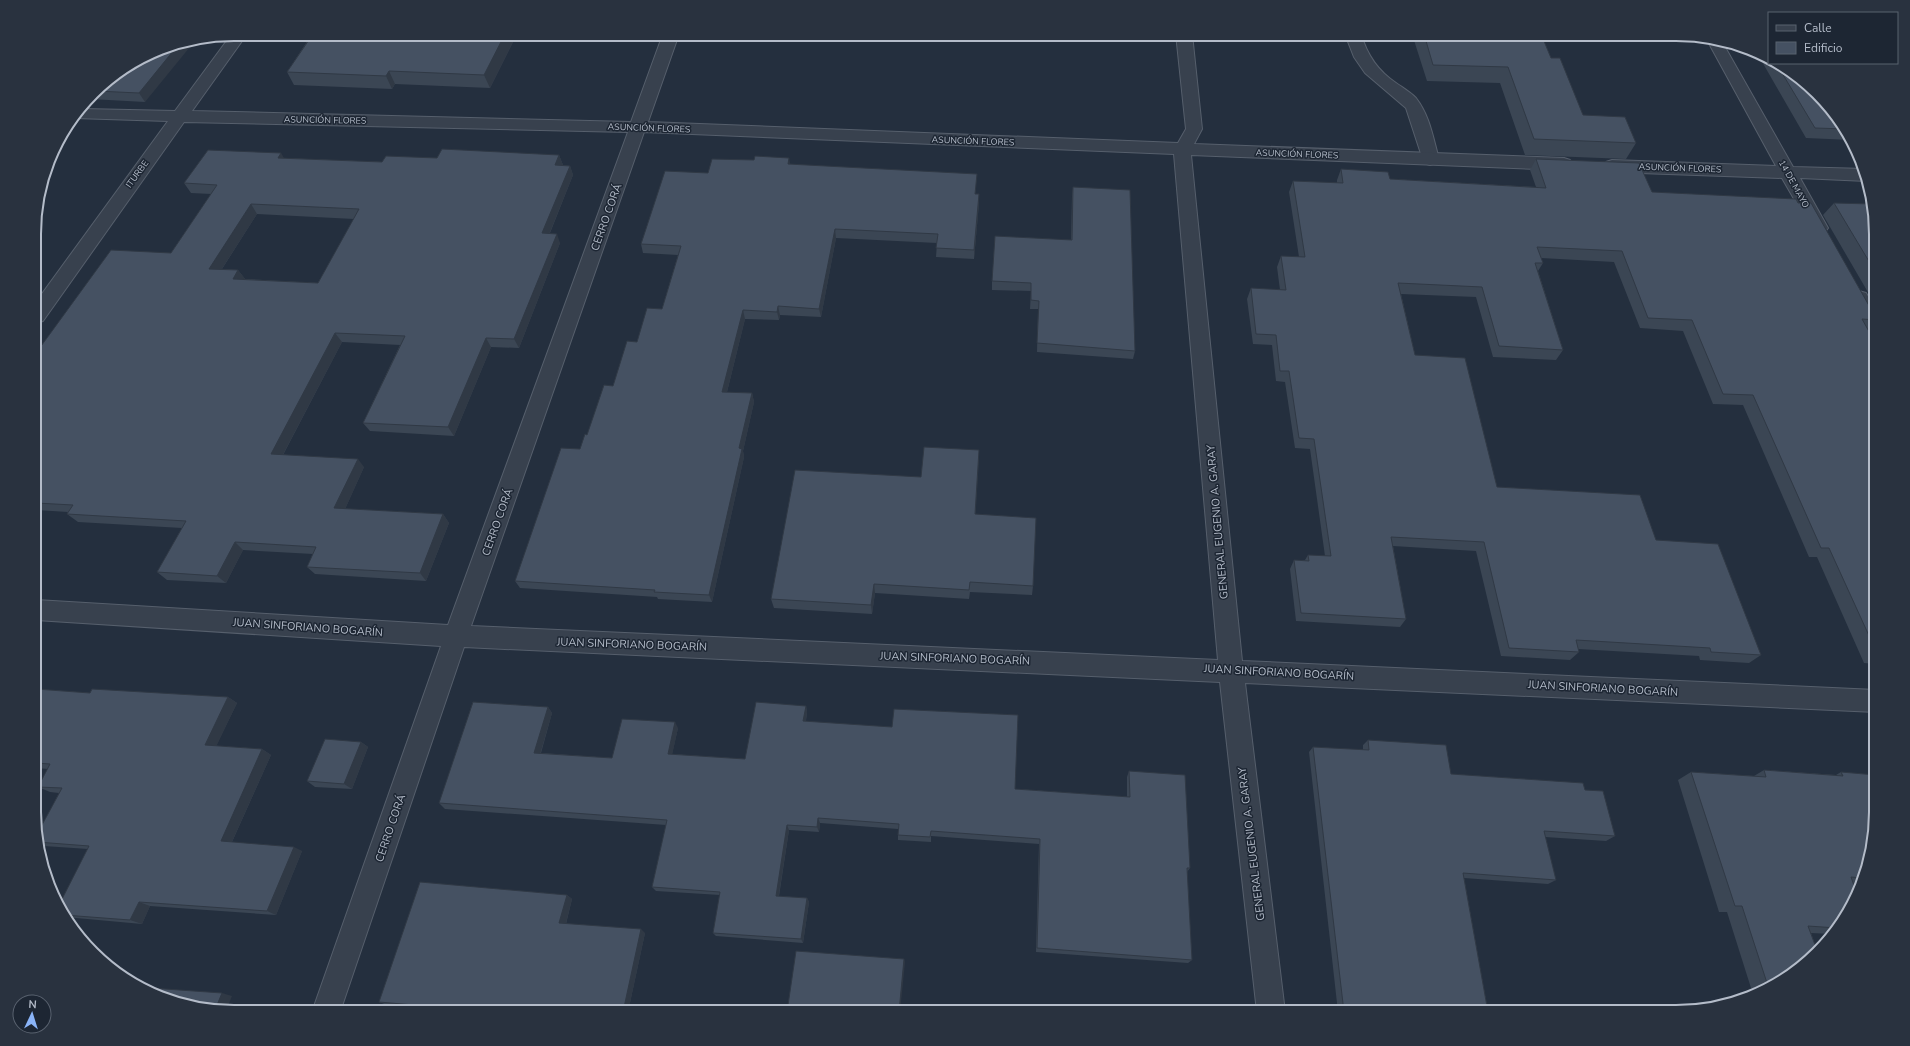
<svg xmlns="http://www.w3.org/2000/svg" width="1910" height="1046" font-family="'Nunito Sans',sans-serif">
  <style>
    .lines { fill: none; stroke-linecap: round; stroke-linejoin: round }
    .lane-casing { stroke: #565f6c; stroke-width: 2 }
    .street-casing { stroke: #565f6c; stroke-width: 2 }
    .lane { fill: #38414e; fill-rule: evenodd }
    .street { fill: #38414e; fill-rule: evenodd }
    .wall { fill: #3b4654; fill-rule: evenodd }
    .shaded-wall { fill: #303945 }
    .building { fill: #455162; stroke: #303945; fill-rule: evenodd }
    .labels { text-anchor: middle; stroke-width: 3; stroke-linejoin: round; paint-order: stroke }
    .far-street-label { font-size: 9px; fill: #b4bcc9; stroke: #1d2633 }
    .street-label { font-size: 11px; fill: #b4bcc9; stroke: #1d2633 }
    .rim { fill: none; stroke: #b4bcc9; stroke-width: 2 }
  </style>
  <rect width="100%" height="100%" fill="#242f3e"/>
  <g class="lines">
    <g class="lane-casing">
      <path id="lane" d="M1345,34h16c6,21 17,37 35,49 7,5 14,9 20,15 14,18 17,40 23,61l-3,4 -6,2 -6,-2 -18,-55 -41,-35 -11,-16z"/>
    </g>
    <g class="street-casing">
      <g id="street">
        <path d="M247,34l-55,77 439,11 32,-88h16l-31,88 530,21 8,-14 -10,-95h16l10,95 -8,15 370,14 6,2 3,4 -3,4 -6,2 -373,-15 51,506 634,29v22l-631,-29 40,329h-28l-37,-330 -756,-35 -124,365h-28l129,-366 -405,-26v-20l412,25 180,-493 -444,-10 -141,199 -7,2v-21l132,-181 -93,-3 8,-9 92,2 56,-76zM644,132l530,22 44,506 -747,-34z"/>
        <polygon points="1706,38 1721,40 1793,167 1865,169 1867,181 1800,178 1828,228 1825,232 1819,234 1813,232 1782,178 1612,172 1606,170 1603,166 1606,162 1612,160 1776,166"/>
        <polygon points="1859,291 1866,293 1876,310 1876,335 1869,333 1850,298 1852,293"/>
      </g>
    </g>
    <use href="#lane" class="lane"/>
    <use href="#street" class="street"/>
  </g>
  <g class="wall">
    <polygon points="312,34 517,34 490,88 395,84 392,89 294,85 287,72"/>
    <polygon points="1412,34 1541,34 1551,58 1583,115 1636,143 1626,159 1525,155 1500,83 1427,81"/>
    <polygon points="158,49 145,102 90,99 102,84"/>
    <polygon points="1757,53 1769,58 1769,63 1779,63 1842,123 1851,140 1806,138"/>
    <path d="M559,155l4,10h-1l8,1 3,9 -23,58 10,10 -41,105 -28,-1 -37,89 -84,-5 -7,-8 37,-78 -58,-3 -59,113 81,12 -19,42 98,5 6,9 -23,58 -111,-7 -8,-7 6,-13 -70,-4 -17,33 -59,-3 -10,-8 25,-44 -104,-6 -11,-8 1,-2 -32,-2v-157l135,-100 40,-59 -20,-1 -7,-10 100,-25 98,4 55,-4zM257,214l97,5 -36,64 -73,-4 -7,-9 -16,-1z"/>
    <polygon points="1536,159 1652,192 1798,203 1876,318 1876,322 1867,329 1876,344 1876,664 1864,663 1817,557 1809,557 1743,405 1713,404 1683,331 1640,328 1614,262 1541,258 1543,263 1538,271 1563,350 1556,360 1493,357 1476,297 1401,294 1415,355 1497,487 1656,540 1761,655 1749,663 1700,660 1699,656 1578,649 1579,652 1570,660 1501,656 1476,551 1393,546 1406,619 1400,627 1296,621 1290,569 1294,560 1305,560 1308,555 1325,556 1310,449 1295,448 1285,382 1276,381 1272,345 1253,344 1247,299 1251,288 1280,290 1277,267 1281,256 1299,257 1289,192 1293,181 1337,183 1337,180 1341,169 1390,179 1536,187 1530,170"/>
    <polygon points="790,164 976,183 975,194 979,203 974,259 936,257 937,243 836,238 821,317 780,315 779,320 745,319 727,392 752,393 754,402 743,451 744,457 712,602 658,599 657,597 520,588 515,581 587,435 637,342 662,309 678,255 643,253 641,244 708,173"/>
    <polygon points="1073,187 1135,351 1133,359 1037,352 1038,309 1030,309 1031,291 992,290 992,281 1071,240 1072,196"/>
    <polygon points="1834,203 1876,220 1876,306 1823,215"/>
    <polygon points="979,450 975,514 1033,586 1032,595 970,592 969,599 875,593 872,614 774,608 771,599 921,477"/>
    <polygon points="36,689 90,693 228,697 237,703 216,746 262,749 271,755 232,842 302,851 276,915 150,906 142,924 65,917 59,905 88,849 44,846 37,843 36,838 59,793 50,792 38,787 48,769 36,768"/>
    <polygon points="806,706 807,712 806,721 1015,789 1127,797 1127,777 1129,771 1190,868 1187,872 1192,960 1188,963 1036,952 1039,844 931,836 931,842 898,840 898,829 820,823 819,832 789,830 779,896 807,898 809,902 803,943 716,936 713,933 720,895 656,891 652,887 666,825 445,809 439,803 548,707 552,713 541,753 612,758 678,728 672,754 745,759"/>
    <polygon points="1368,740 1451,774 1585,790 1615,836 1606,841 1545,837 1556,880 1548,884 1464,878 1488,1012 1338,1012 1309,752 1313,747 1363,750 1363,745"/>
    <polygon points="361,742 368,747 352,789 315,787 307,781"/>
    <polygon points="1764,770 1836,775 1841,772 1869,864 1860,885 1854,885 1849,912 1832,934 1811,933 1818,953 1776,985 1767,989 1751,988 1727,912 1719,912 1678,780 1691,772 1754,776"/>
    <polygon points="567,895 572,899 566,924 645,933 628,1012 412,1012 414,1007 387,1005 379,1002"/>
  </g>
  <g class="shaded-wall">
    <polygon points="505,34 517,34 490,88 484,75"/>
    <polygon points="194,42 145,102 139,93 178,45"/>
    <polygon points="389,71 395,84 392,89 386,76"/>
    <polygon points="281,153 287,163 278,158"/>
    <polygon points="559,155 563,165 558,175 555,165"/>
    <polygon points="789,158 791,167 788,164"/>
    <polygon points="570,166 573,175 546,242 542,233"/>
    <polygon points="979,194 979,203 974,259 974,250"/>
    <polygon points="251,204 257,214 216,278 209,269"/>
    <polygon points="835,229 836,238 821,317 819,309"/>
    <polygon points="557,234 560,243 519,348 514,339"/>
    <polygon points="238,270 246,280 233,279"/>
    <polygon points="778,306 780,315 779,320 777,312"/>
    <polygon points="743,310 745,319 725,400 722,392"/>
    <polygon points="335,333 342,342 279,462 271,454"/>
    <polygon points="486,338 491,347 454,436 448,427"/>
    <polygon points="752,393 754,402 743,451 744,457 712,602 709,595 739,448"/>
    <polygon points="979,450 979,460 975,524 975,514"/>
    <polygon points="358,459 364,467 342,516 334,508"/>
    <polygon points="443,514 449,523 426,581 420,573"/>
    <polygon points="235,542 243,550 226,583 217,576"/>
    <polygon points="874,584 875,593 872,614 871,605"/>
    <polygon points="228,697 237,703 214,751 205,745"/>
    <polygon points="806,706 807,712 805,727 803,721"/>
    <polygon points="548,707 552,713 539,758 534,753"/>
    <polygon points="675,722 678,728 671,760 668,754"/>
    <polygon points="361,742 368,747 352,789 344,784"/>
    <polygon points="262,749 271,755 230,846 221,841"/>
    <polygon points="818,818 820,823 819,832 817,827"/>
    <polygon points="787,825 789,830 778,900 776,896"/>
    <polygon points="294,847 302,851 276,915 267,911"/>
    <polygon points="567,895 572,899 565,927 559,923"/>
    <polygon points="807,898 809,902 803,943 801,939"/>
    <polygon points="139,902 150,906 142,924 130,920"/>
    <polygon points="641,929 645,933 628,1012 623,1012"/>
    <polygon points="904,959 905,962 900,1012 899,1012"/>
    <polygon points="222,993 232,996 226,1011 215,1010"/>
  </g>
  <g class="building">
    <polygon points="313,34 505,34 484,75 389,71 386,76 287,72"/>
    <polygon points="1424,34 1541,34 1551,58 1560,58 1583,115 1625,117 1636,143 1534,139 1508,67 1433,65"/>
    <polygon points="178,45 139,93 96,91 102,84 158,49"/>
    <polygon points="1776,63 1779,63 1817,92 1842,123 1846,129 1815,128"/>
    <path d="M442,149l117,6 -4,10 15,1 -28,67 15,1 -43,105 -28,-1 -38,89 -85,-4 42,-87 -70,-3 -64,121 87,5 -24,49 109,6 -23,59 -113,-6 9,-20 -81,-5 -18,34 -60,-4 29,-51 -119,-7 6,-9 -37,-2v-150l75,-103 60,3 46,-68 -33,-2 24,-33 73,3 -3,5 104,4 4,-6 51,2zM251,204l108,5 -41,74 -85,-4 5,-9 -29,-1z"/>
    <polygon points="755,156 789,158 788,164 977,174 975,194 979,194 974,250 936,248 938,234 835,229 819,309 778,306 777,312 743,310 722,392 752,393 739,448 742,449 709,595 654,592 655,590 515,581 561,448 580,449 585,434 587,435 604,385 613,386 627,341 637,342 647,308 662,309 681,246 641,244 665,171 708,173 712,159 754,160"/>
    <polygon points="1536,159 1639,163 1652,192 1796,199 1798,203 1811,203 1876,318 1876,320 1862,319 1876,344 1876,651 1829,548 1821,548 1753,395 1723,394 1692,320 1648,318 1622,251 1537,247 1543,263 1535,263 1563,350 1499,346 1482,287 1398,283 1415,355 1465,358 1497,487 1640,495 1656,540 1718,544 1761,655 1711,652 1710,648 1576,640 1579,652 1509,648 1484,542 1391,537 1406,619 1301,613 1294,560 1309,561 1308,555 1331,556 1314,439 1299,438 1289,371 1280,371 1276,335 1256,334 1251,288 1286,290 1281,256 1305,257 1293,181 1343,183 1341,169 1388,172 1390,179 1546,188"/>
    <polygon points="1073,187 1130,190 1135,351 1037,343 1039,301 1031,300 1031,283 992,281 995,236 1072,240"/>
    <polygon points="1834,203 1872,204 1876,220 1876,273"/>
    <polygon points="924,447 979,450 975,514 1036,518 1033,586 970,582 969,590 874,584 871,605 771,599 795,470 921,477"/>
    <polygon points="36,689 90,693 92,689 228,697 205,745 262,749 221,841 294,847 267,911 139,902 130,920 64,915 59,905 89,846 37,842 36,836 62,788 38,787 50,764 36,763"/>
    <polygon points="473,702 548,707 534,753 612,758 622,719 675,722 668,754 745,759 756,702 806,706 803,721 892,727 894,709 1018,715 1015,789 1130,797 1129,771 1185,775 1190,868 1187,868 1192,960 1037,948 1040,839 931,831 930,837 898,835 899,824 818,818 817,827 787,825 776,896 807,898 801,939 713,933 720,892 652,887 667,820 439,803"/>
    <polygon points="325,739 361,742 344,784 307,781"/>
    <polygon points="1368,740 1446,745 1451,774 1583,783 1585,790 1603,791 1615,836 1544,831 1556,880 1463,873 1488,1012 1344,1012 1313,747 1369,750"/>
    <polygon points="1764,770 1843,776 1841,772 1876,775 1876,825 1869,864 1863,878 1851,877 1857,894 1849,912 1837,928 1808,926 1818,953 1778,984 1767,983 1742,906 1735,906 1691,772 1766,777"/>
    <polygon points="420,882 567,895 559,923 641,929 623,1012 412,1012 414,1005 379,1002"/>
    <polygon points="796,951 904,959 899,1012 787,1012"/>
    <polygon points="137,987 222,993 215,1010 182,1005"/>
  </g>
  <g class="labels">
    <g class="far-street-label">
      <text transform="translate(325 120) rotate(1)" y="3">ASUNCIÓN FLORES</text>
      <text transform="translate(649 128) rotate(2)" y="3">ASUNCIÓN FLORES</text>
      <text transform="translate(973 141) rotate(2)" y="3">ASUNCIÓN FLORES</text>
      <text transform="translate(1297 154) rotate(2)" y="3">ASUNCIÓN FLORES</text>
      <text transform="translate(1680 168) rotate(2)" y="3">ASUNCIÓN FLORES</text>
      <text transform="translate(137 174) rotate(-54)" y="3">ITURBE</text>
      <text transform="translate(1794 184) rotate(61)" y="3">14 DE MAYO</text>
    </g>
    <g class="street-label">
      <text transform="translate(606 217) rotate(-70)" y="4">CERRO CORÁ</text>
      <text transform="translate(497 522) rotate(-70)" y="4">CERRO CORÁ</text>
      <text transform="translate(1217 522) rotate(-95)" y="4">GENERAL EUGENIO A. GARAY</text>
      <text transform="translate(308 627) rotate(4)" y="4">JUAN SINFORIANO BOGARÍN</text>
      <text transform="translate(632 644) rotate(2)" y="4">JUAN SINFORIANO BOGARÍN</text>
      <text transform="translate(955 658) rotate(2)" y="4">JUAN SINFORIANO BOGARÍN</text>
      <text transform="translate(1279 672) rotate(3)" y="4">JUAN SINFORIANO BOGARÍN</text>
      <text transform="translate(1603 688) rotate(3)" y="4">JUAN SINFORIANO BOGARÍN</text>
      <text transform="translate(390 828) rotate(-71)" y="4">CERRO CORÁ</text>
      <text transform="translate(1251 844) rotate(-97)" y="4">GENERAL EUGENIO A. GARAY</text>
    </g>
  </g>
  <path d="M0 0H1910V1046H0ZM234 41H1676A193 193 0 0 1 1869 234V812A193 193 0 0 1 1676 1005H234A193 193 0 0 1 41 812V234A193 193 0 0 1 234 41Z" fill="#29323f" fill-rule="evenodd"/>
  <path class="rim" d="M234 41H1676A193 193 0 0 1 1869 234V812A193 193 0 0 1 1676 1005H234A193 193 0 0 1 41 812V234A193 193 0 0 1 234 41Z"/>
  <rect x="1768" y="12" width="130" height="52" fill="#1d2633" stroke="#59626f"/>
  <rect x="1776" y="25" width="20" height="6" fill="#38414e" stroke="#59626f"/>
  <text x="1804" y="32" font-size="12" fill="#b4bcc9">Calle</text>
  <rect x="1776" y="42" width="20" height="12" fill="#455162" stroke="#59626f"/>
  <text x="1804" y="52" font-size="12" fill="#b4bcc9">Edificio</text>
  <g transform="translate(32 1014) rotate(4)"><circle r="19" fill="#1d2633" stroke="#59626f"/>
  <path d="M0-3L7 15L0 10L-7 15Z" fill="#8ab4f8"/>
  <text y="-6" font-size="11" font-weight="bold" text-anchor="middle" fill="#b4bcc9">N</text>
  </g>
</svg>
